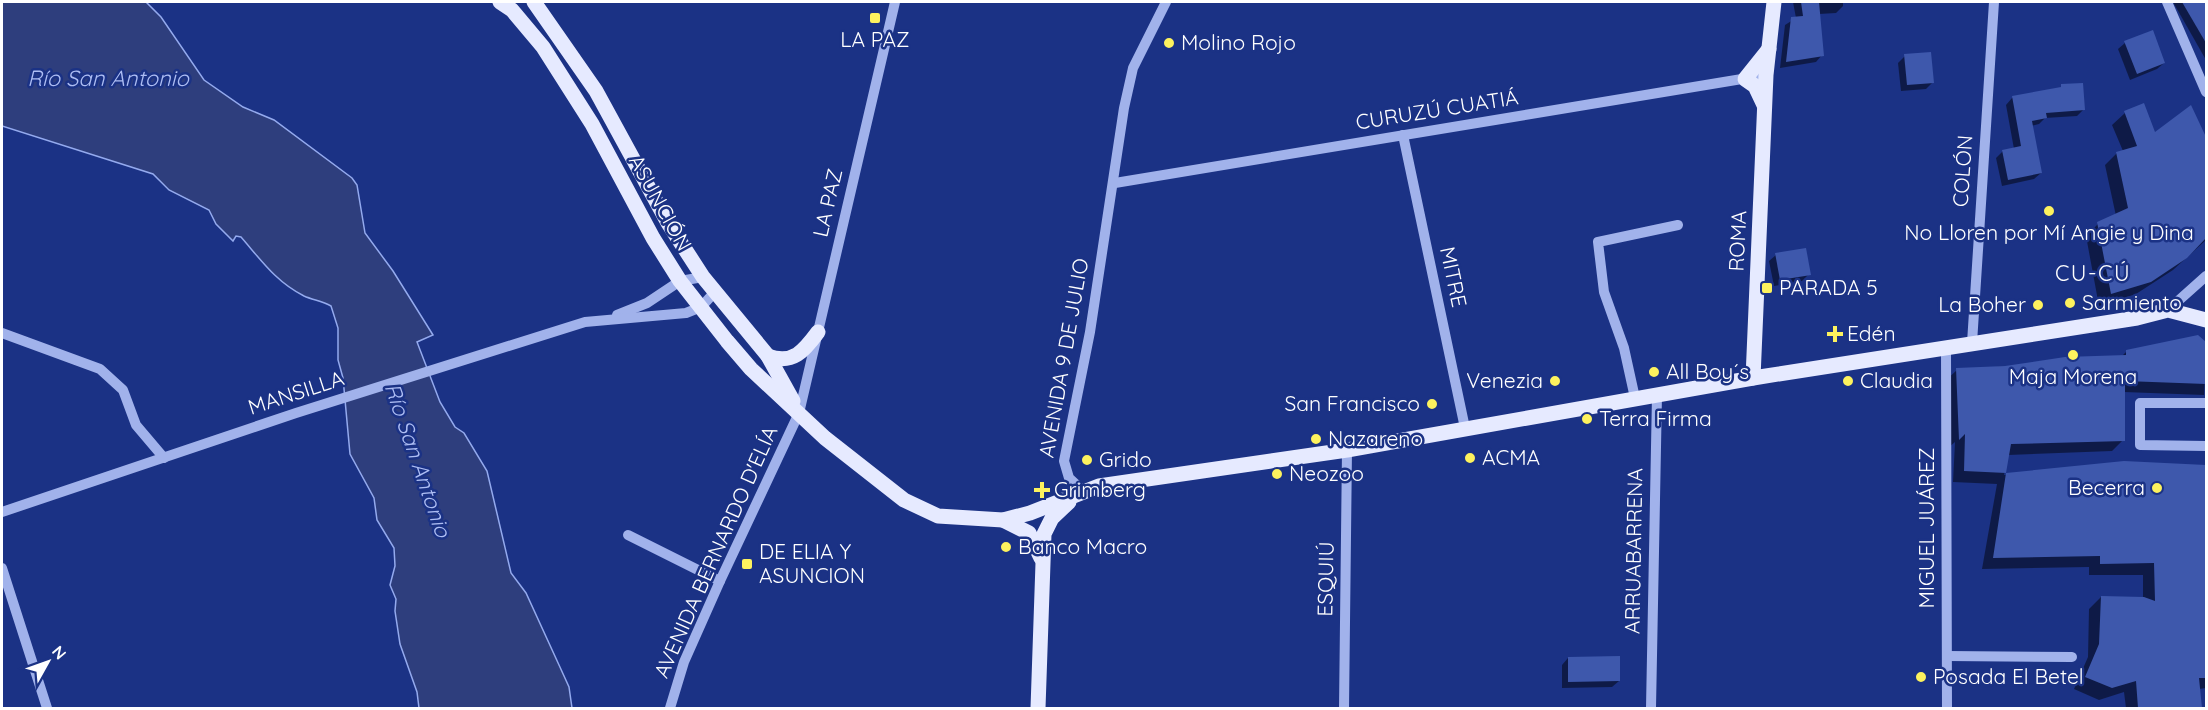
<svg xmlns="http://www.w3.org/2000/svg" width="2208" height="710" font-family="Quicksand,sans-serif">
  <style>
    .water { fill: #2e3e7d; stroke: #94aaee; stroke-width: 1.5 }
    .shadow { fill: #0007 }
    .building { fill: #3e58ac }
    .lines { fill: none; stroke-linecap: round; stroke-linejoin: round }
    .minor { stroke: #a1b2eb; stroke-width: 10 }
    .major { stroke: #e6eaff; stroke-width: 15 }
    .poi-dot { fill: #fdf25e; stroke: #1b3285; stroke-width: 2 }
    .labels { text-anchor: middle; stroke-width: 5; stroke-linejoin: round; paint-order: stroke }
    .poi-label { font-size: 21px; fill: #fff; stroke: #1b3285; text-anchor: start }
    .street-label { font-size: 21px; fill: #fff; stroke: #1b3285 }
    .water-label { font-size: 22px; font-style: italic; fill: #adbdf3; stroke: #1b3285 }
    .neighbourhood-label { font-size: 22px; letter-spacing: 1.5px; fill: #fff; stroke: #1b3285 }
  </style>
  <rect width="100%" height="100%" fill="#1b3285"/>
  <path class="water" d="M2,2h144l15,15 43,63 39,27 31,13 78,58 5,7 8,48 28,38 40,64 -16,7 23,60 15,25 9,6 23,38 24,102 15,20 33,72 10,22 3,21h-153l-2,-16 -17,-48 -5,-33 1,-12 -6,-14 5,-19 -1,-18 -17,-28 -3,-22 -24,-44 -7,-76 -5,-18v-32l-7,-22c-9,-5 -18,-6 -27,-10 -28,-14 -43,-36 -63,-59l-5,-1 -3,5 -17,-17 -7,-14 -40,-20 -16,-16 -151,-48z"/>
  <g class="shadow">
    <polygon points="1793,2 1843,2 1843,6 1836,13 1819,14 1822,55 1816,62 1780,68 1785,25 1796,18"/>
    <polygon points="2173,2 2206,2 2206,60"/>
    <polygon points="2152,32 2164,63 2157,69 2130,80 2118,49 2125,43"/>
    <polygon points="1905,56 1933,82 1926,89 1901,91 1898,63"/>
    <polygon points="2062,86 2084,109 2077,116 2045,118 2039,124 2031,126 2041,173 2034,179 2002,186 1996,158 2003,151 2014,149 2006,105 2012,98 2058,90"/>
    <polygon points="2143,105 2155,134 2191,107 2206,141 2206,240 2173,270 2136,294 2099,306 2086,236 2098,224 2116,216 2105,165 2117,153 2123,151 2112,125 2125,113"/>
    <polygon points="1776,255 1809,274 1802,281 1774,286 1769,261"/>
    <polygon points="2198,337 2206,344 2204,395 2124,392 2123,440 2112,451 2008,455 2004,475 2124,463 2206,467 2206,494 2169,499 2170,510 2206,509 2206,688 2199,689 2200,708 2126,708 2124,692 2099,700 2074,689 2088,657 2089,609 2101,597 2143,599 2143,575 2089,575 2089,567 1982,569 1997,484 1953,482 1955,442 1948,448 1945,381 1957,370 2121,357 2127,351"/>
    <polygon points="1568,658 1619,681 1612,687 1562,688 1562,665"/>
  </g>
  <g class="building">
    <polygon points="1801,2 1819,2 1824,56 1786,62 1791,17 1803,16"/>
    <polygon points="2182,2 2206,2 2206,43"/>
    <polygon points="2153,30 2165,63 2137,74 2124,41"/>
    <polygon points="1931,52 1934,83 1907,85 1904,54"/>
    <polygon points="2083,83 2085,110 2046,113 2047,118 2032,121 2042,173 2008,180 2002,150 2021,146 2012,96 2061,87 2061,84"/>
    <polygon points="2144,103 2155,132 2191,105 2206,137 2206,238 2187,258 2151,282 2111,294 2097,222 2128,208 2116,152 2137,146 2124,111"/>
    <polygon points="1806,248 1811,275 1780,280 1775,253"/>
    <polygon points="2198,335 2206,342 2206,384 2125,381 2125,441 2011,444 2006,473 1964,471 1965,434 1959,440 1956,368 2005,366 2065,357 2126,355 2126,350"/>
    <polygon points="2124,461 2206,465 2206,678 2199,678 2202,708 2138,708 2136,681 2112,688 2085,677 2099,644 2101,596 2144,597 2155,601 2154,563 2100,564 2100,556 1993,558 2006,473"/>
    <polygon points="1620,656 1620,681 1568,682 1568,657"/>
  </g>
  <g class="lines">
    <g class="minor">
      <polyline points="2167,2 2206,92"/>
      <polyline points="1403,135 1465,428"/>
      <polyline points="1115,183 1766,75"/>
      <polyline points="2168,310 2206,276"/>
      <polyline points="617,315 647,303 680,281 703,277"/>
      <polyline points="2,333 100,369 123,390 136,425 164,458"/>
      <polyline points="1972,343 1994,2"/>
      <polyline points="1946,348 1947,708"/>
      <polyline points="1635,398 1624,348 1604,292 1598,242 1678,225"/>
      <polyline points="2206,403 2140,403 2140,445 2206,446"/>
      <polyline points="1083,491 1069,478 1064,461 1090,332 1124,108 1133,68 1166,2"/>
      <polyline points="2,512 296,413 585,322 686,313 701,307 715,292"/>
      <polyline points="628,535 720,581"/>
      <polyline points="2,568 47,708"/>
      <polyline points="1947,656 2072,657"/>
      <polyline points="670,708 684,662 720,581 799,413 895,2"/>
      <polyline points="1344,708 1347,450"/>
      <polyline points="1651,708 1657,395"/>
    </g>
    <g class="major">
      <polyline points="500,2 512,10 543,47 592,124 653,238 680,281 727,341 751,369 825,438 904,500 938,516 1003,520 1030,513 1099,486 1347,450 1753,378 2137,318 2168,310 2206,320"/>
      <polyline points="534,2 596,91 668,223 703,277 768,356 793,401"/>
      <polyline points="1764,105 1755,86 1745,79 1769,49"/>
      <path d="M768,356c25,9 36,-5 50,-24"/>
      <polyline points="1753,378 1766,75 1774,2"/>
      <polyline points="1003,520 1029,533 1041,558"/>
      <polyline points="1038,708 1044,534 1052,518 1069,502"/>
    </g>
  </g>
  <g class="poi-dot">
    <rect x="869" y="12" width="12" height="12" rx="3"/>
    <circle cx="1169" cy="43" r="6"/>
    <circle cx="2049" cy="211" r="6"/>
    <rect x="1761" y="282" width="12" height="12" rx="3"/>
    <circle cx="2070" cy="303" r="6"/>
    <circle cx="2038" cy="305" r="6"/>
    <path d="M1832 325h6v6h6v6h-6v6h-6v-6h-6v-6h6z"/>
    <circle cx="2073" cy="355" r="6"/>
    <circle cx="1654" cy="372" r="6"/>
    <circle cx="1555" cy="381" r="6"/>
    <circle cx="1848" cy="381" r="6"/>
    <circle cx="1432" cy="404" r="6"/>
    <circle cx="1587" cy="419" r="6"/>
    <circle cx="1316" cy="439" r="6"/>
    <circle cx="1470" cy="458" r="6"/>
    <circle cx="1087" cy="460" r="6"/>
    <circle cx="1277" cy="474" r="6"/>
    <circle cx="2157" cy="488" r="6"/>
    <path d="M1039 481h6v6h6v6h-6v6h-6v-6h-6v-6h6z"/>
    <circle cx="1006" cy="547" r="6"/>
    <rect x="741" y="558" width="12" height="12" rx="3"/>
    <circle cx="1921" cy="677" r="6"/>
  </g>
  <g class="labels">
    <g class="poi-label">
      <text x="875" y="47" text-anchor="middle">LA PAZ</text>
      <text x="1181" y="50">Molino Rojo</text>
      <text x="2049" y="240" text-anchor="middle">No Lloren por Mí Angie y Dina</text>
      <text x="1779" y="295">PARADA 5</text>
      <text x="2082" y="310">Sarmiento</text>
      <text x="2026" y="312" text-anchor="end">La Boher</text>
      <text x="1847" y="341">Edén</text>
      <text x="1666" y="379">All Boy´s</text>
      <text x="2073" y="384" text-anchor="middle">Maja Morena</text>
      <text x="1543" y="388" text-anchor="end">Venezia</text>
      <text x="1860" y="388">Claudia</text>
      <text x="1420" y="411" text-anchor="end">San Francisco</text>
      <text x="1599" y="426">Terra Firma</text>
      <text x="1328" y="446">Nazareno</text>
      <text x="1482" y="465">ACMA</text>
      <text x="1099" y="467">Grido</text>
      <text x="1289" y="481">Neozoo</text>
      <text x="2145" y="495" text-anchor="end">Becerra</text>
      <text x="1054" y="497">Grimberg</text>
      <text x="1018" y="554">Banco Macro</text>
      <text x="759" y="559">DE ELIA Y<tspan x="759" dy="24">ASUNCION</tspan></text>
      <text x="1933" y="684">Posada El Betel</text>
    </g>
    <g class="street-label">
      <text transform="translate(1437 110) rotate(-9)" y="7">CURUZÚ CUATIÁ</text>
      <text transform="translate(1963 171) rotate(-86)" y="7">COLÓN</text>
      <text transform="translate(660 203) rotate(61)" y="7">ASUNCIÓN</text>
      <text transform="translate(828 203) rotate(-77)" y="7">LA PAZ</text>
      <text transform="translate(1738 241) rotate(-87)" y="7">ROMA</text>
      <text transform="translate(1453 277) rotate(78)" y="7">MITRE</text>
      <text transform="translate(1064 358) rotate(-80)" y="7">AVENIDA 9 DE JULIO</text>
      <text transform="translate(296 393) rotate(-18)" y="7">MANSILLA</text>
      <text transform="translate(1927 528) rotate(-90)" y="7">MIGUEL JUÁREZ</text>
      <text transform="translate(1634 551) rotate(-89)" y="7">ARRUABARRENA</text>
      <text transform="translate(716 552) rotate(-66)" y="7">AVENIDA BERNARDO D'ELÍA</text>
      <text transform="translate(1326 579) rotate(-89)" y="7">ESQUIÚ</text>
    </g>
    <g class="water-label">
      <text x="108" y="86">Río San Antonio</text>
      <text transform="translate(418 460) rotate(71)" y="8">Río San Antonio</text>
    </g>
    <g class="neighbourhood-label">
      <text x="2093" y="281">CU-CÚ</text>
    </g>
  </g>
  <rect width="2208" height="710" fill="none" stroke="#ffffff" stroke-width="6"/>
  <g transform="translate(48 662) rotate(50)" stroke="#1b3285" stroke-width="4.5" paint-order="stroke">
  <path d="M0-4.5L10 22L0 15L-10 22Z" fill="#ffffff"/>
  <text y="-9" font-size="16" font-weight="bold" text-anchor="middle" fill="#ffffff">N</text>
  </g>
</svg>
